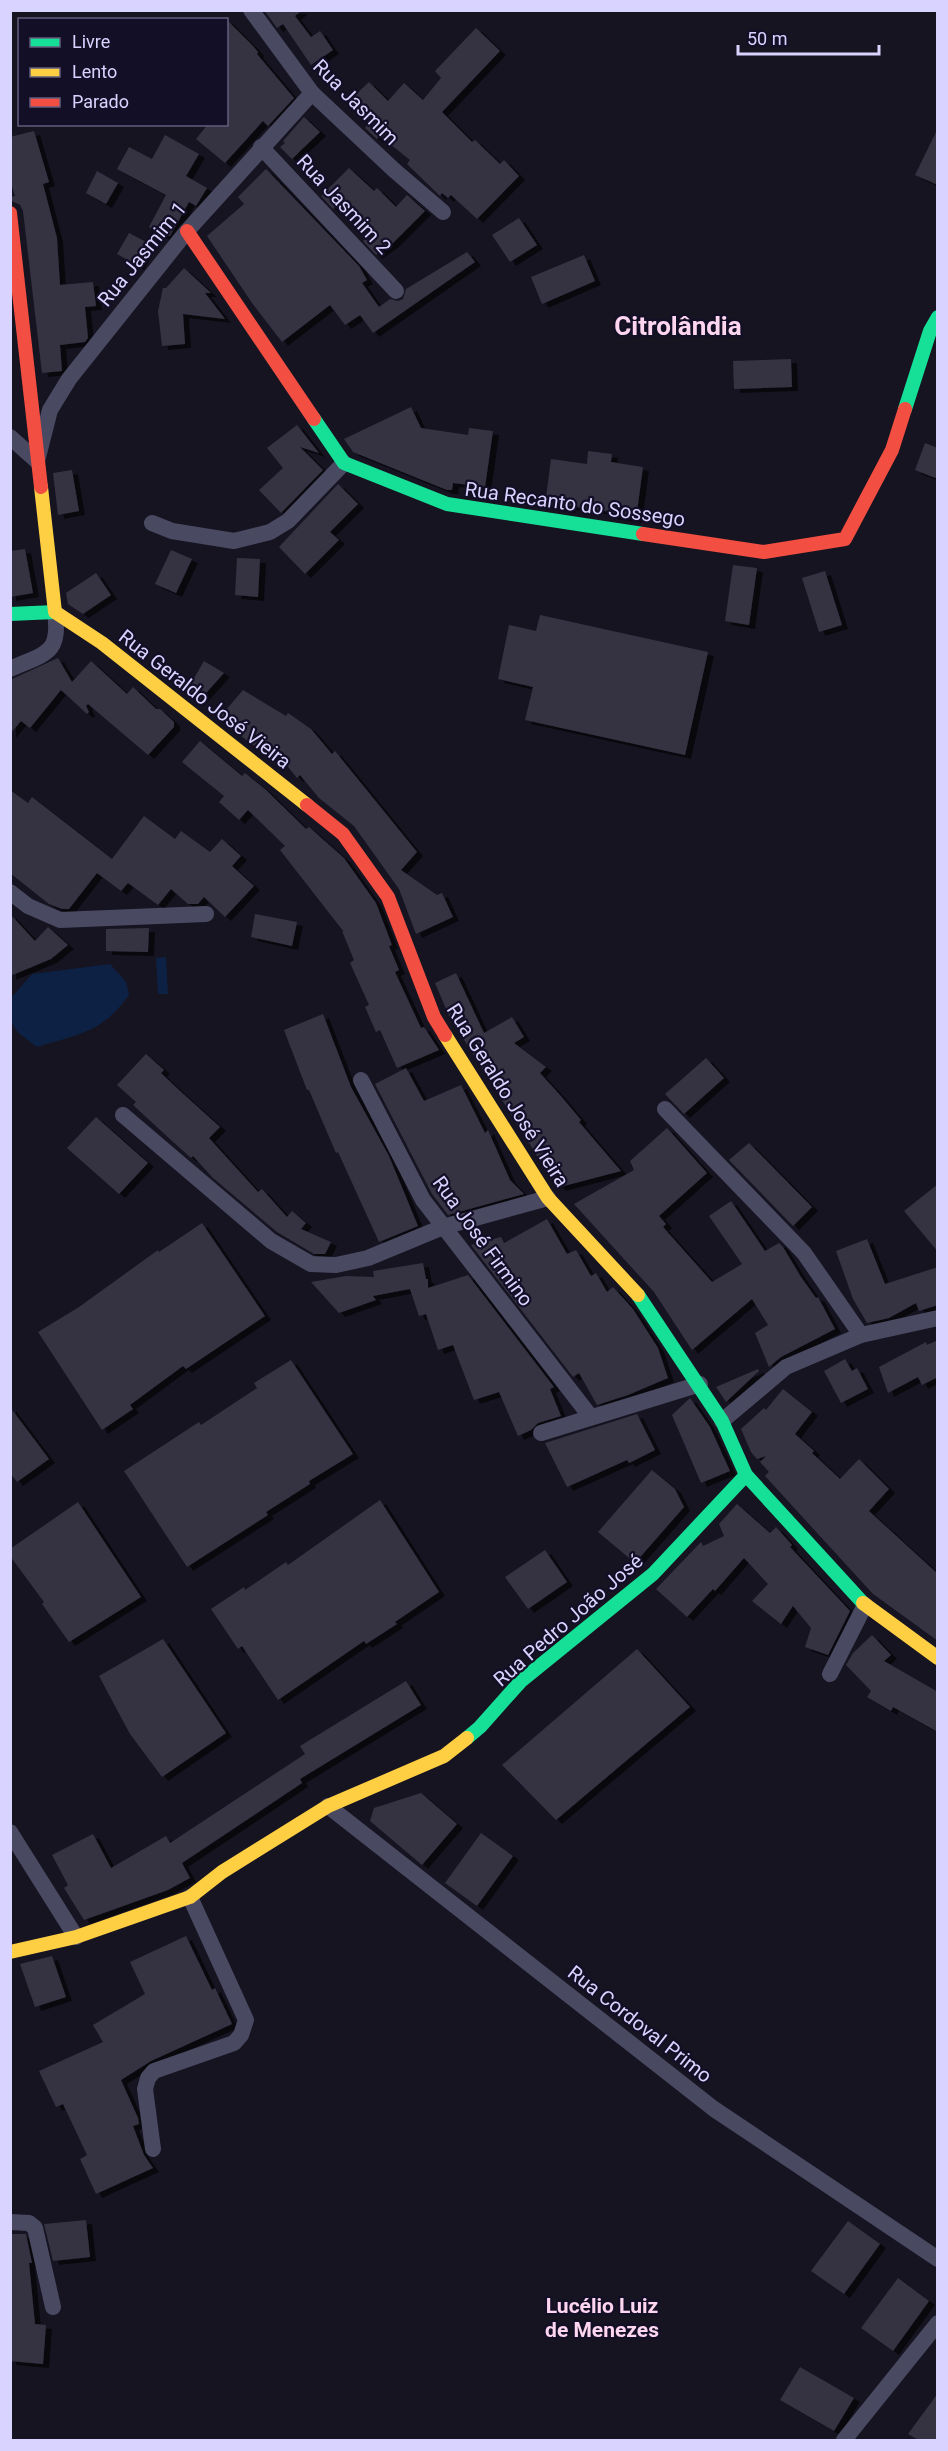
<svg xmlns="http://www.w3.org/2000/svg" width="948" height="2451" font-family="Roboto,sans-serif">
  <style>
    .water { fill: #0d2144 }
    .building { fill: #343243; filter: url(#shadow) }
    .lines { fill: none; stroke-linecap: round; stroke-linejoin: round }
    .street { stroke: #4a4962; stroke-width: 16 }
    .fast { stroke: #16e098; stroke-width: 14 }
    .slow { stroke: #ffcf43; stroke-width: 14 }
    .jam { stroke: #f24e42; stroke-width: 14 }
    .labels { text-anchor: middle; stroke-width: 4.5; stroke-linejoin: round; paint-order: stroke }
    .street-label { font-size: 20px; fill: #d9d4ff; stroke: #130f26 }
    .neighbourhood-label { font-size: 21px; font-weight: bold; fill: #ffd6f0; stroke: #130f26 }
    .district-label { font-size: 26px; font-weight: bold; fill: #ffd6f0; stroke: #130f26 }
  </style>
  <defs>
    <filter id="shadow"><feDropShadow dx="6" dy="4" stdDeviation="0" flood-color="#0009"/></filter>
  </defs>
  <rect width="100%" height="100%" fill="#161421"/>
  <g class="water">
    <polygon points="166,957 168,994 158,994 156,958"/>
    <path d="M110,964l16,18 3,13c-27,38 -50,39 -92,52 -25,-19 -27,-17 -26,-49l21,-24z"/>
  </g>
  <g class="building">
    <polygon points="264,10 302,10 295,16 311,37 320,31 333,50 311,65 283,24 277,28"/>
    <polygon points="226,19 253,46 258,52 257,54 294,98 268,126 263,121 225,163 196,139 208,124 226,124"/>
    <polygon points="476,28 500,51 442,112 472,142 475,140 500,164 504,160 519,176 477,219 451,195 448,198 442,193 440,196 407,164 410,160 380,136 377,139 365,128 370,121 350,100 369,82 388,101 404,83 423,100 441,78 435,71"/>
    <polygon points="304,117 320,132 292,159 280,147 285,143 283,141"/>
    <polygon points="938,128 938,185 915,175"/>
    <polygon points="34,131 49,182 43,184 57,238 60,285 93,282 96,306 85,307 88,338 85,342 60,345 62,371 42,373 23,211 20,205 10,200 10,197 15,196 10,180 10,137"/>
    <polygon points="165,135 199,154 186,176 207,188 196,206 189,202 170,236 164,236 149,227 166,195 117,169 129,147 152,159"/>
    <polygon points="349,168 374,191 377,188 396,207 407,195 425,211 393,243 376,255 363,241 371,235 338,203 333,209 321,196"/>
    <polygon points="266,169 359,266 367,280 362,283 379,307 390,299 398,301 403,299 406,289 467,252 475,262 373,333 360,315 345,325 330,305 282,342 252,303 207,236 244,204 238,197"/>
    <polygon points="97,171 118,183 106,204 86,193"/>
    <polygon points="519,218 537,245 510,262 492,235"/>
    <polygon points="129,233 150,244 138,266 117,254"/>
    <polygon points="584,255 595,281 542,304 531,277"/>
    <polygon points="184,268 211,293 205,293 225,319 183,314 185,344 162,346 158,311 163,288 166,288"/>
    <polygon points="791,359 792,387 734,389 733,361"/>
    <polygon points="411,407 421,428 468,435 469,428 493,431 485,487 453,483 452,490 447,490 353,452 344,439"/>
    <polygon points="297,425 319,453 300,447 323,470 281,513 259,490 283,468 267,448"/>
    <polygon points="925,443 938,448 938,479 915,470"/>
    <polygon points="588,451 612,454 611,462 643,467 636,519 611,515 612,512 569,506 569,509 545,505 551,459 587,464"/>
    <polygon points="72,470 79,511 58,515 53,473"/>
    <polygon points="338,484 358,504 330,532 339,540 305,574 279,547"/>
    <polygon points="25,549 33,593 10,597 10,551"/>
    <polygon points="171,550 192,559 176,593 155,584"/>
    <polygon points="237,558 260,559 258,597 235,595"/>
    <polygon points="733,565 757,568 749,625 725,621"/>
    <polygon points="825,571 842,625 819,632 802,578"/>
    <polygon points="96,573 111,595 83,614 68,604 66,593"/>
    <polygon points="540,615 708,652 685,755 525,720 533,687 498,679 509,625 536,631"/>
    <polygon points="58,658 72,682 91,661 127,694 133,687 156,709 160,709 174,722 174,727 148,755 88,704 86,706 89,712 87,714 61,690 30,728 21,721 10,734 10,680"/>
    <polygon points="204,661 224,673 198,702 186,692"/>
    <polygon points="243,690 286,716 288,713 311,729 332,754 335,751 417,852 401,870 437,895 442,893 453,917 416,934 399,889 354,826 319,798 300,775 297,778 284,762 259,744 257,747 250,743 235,731 237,728 219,718"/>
    <polygon points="200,741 242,776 245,773 266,790 306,829 309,827 344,858 376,903 392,945 389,946 399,970 395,972 421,1028 424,1027 439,1050 397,1068 380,1030 376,1032 365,1007 369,1005 350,963 354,960 342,931 344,932 280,850 285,846 248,810 239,820 219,802 224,796 182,762"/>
    <polygon points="10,790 28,803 32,797 112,859 144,816 175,839 181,831 210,852 222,839 241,856 232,866 254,886 225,917 204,897 198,904 188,904 171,889 158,905 128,883 121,891 97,873 69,909 62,909 49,904 10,873"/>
    <polygon points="10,914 35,941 48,927 68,945 51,959 10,976"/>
    <polygon points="255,914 297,922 292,946 251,937"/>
    <polygon points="149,928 148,952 106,951 106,929"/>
    <polygon points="456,973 484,1033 512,1017 524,1037 514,1043 546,1067 540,1073 560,1095 581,1120 579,1122 621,1171 560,1187 548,1173 449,1016 435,983"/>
    <polygon points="323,1014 351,1087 389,1156 418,1226 379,1242 338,1152 336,1153 309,1090 307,1090 284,1030"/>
    <polygon points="146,1054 164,1070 161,1073 180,1091 220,1127 209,1138 258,1192 262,1189 287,1217 292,1211 306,1223 301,1229 331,1242 325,1254 314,1254 277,1232 213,1178 193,1156 191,1158 171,1140 133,1105 136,1102 117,1085"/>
    <polygon points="706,1058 724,1078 684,1114 665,1094"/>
    <polygon points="406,1068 424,1101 461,1085 485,1133 488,1130 510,1180 524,1194 448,1215 432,1194 375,1084"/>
    <polygon points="96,1117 148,1163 119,1194 67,1148"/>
    <polygon points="667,1128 707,1173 659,1216 666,1224 663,1227 712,1282 742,1264 709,1216 731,1201 765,1251 779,1243 783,1247 801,1277 816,1298 818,1297 835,1329 781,1357 769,1367 755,1333 768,1325 752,1299 692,1350 654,1292 574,1204 634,1170 630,1161"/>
    <polygon points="749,1143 812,1207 793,1226 729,1160"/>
    <polygon points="938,1184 938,1252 904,1211"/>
    <polygon points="547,1219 567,1254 576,1250 591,1276 596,1273 607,1292 613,1287 633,1309 658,1348 668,1378 628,1395 597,1405 579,1373 573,1377 471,1245 501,1237 504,1243"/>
    <polygon points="202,1223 265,1316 186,1369 183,1366 130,1405 133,1409 102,1430 38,1332 79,1307 158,1250 159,1252"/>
    <polygon points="867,1239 885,1284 938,1267 938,1305 919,1311 916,1303 889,1318 867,1323 853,1299 836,1251"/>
    <polygon points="423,1263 426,1279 428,1279 428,1288 468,1275 554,1387 550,1389 561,1416 538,1423 531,1430 518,1436 499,1392 474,1400 453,1345 438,1350 426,1314 419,1316 410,1289 373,1296 376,1300 339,1313 311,1282 346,1276 374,1277 373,1271"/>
    <polygon points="938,1340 938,1377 922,1385 918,1377 888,1393 879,1367 926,1342 927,1345"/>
    <polygon points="845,1359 852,1371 857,1368 868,1389 841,1403 824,1371"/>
    <polygon points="291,1360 353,1454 309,1481 310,1484 266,1512 268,1515 187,1567 124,1471 199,1422 201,1425 257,1388 254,1383"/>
    <polygon points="758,1369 759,1371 726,1402 716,1387"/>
    <polygon points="783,1389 812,1412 795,1434 814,1451 812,1453 840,1479 859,1459 889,1489 869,1511 938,1574 938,1641 873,1594 765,1476 769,1472 760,1462 766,1456 757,1459 751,1452 741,1429 764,1408 766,1410"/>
    <polygon points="690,1398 710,1427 730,1471 701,1483 672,1415"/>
    <polygon points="10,1407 49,1459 17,1482 10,1473"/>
    <polygon points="637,1414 655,1450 629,1463 627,1460 567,1487 545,1443"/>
    <polygon points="652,1470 675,1489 684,1507 635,1563 598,1532"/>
    <polygon points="380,1500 439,1592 395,1622 397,1624 366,1644 364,1641 278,1700 242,1646 238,1649 211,1609 244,1587 245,1590 286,1562 288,1565"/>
    <polygon points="78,1502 141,1597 69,1642 42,1604 44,1602 10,1556 10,1549"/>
    <polygon points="737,1504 770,1533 776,1527 792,1545 790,1547 850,1611 828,1655 805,1647 811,1628 793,1606 781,1624 752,1601 768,1584 744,1558 715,1591 713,1589 687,1617 656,1589 701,1542 703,1546 724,1536 719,1524"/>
    <polygon points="545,1550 567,1582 528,1609 505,1577"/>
    <polygon points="872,1635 891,1655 884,1661 938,1692 938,1732 893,1707 891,1711 867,1697 871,1691 846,1665 853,1653"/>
    <polygon points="163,1639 226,1733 162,1777 130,1734 99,1676"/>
    <polygon points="637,1649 690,1707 556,1820 502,1765"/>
    <polygon points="406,1681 421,1705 300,1779 302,1783 182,1863 190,1878 168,1890 84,1920 64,1888 68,1885 52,1855 93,1834 111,1868 166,1836 170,1843 305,1754 300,1746"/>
    <polygon points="421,1793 457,1824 422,1865 370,1821 374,1808"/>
    <polygon points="481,1833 513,1856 477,1906 445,1883"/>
    <polygon points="186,1936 212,1990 215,1988 232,2024 151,2061 121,2080 138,2118 139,2124 133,2126 144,2155 153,2168 96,2194 80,2159 87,2155 63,2104 56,2107 39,2071 103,2042 93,2025 145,1994 130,1962"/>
    <polygon points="52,1956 66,1997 35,2007 20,1964"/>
    <polygon points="86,2220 90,2257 53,2261 44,2224"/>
    <polygon points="848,2221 880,2244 844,2294 811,2271"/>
    <polygon points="10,2234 26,2234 32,2263 29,2263 35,2324 46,2325 43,2364 10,2361"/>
    <polygon points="898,2278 929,2301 893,2351 861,2328"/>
    <polygon points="800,2367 854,2398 834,2431 780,2400"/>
    <polygon points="938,2393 938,2440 918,2440 908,2434"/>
  </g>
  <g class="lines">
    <g class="street">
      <polyline points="251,10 312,93 394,170 443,212"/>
      <polyline points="261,147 396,291"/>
      <polyline points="10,437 37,461 50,410 69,379 187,231 312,93"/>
      <polyline points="152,523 172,531 234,541 270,532 288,521 344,463"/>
      <path d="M10,669c35,-16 51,-14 45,-57"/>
      <polyline points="10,892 28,906 60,920 206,914"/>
      <polyline points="361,1080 423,1200 590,1416"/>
      <polyline points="665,1109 804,1253 861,1335"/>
      <polyline points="123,1115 271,1241 311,1264 336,1265 368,1258 443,1227 548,1198"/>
      <polyline points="722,1421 786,1367 861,1335 938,1318"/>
      <polyline points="541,1433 700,1384"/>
      <polyline points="830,1674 865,1605"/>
      <polyline points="328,1806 714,2109 938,2259"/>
      <polyline points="10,1832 76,1937"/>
      <polyline points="153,2149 145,2089 148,2078 154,2071 234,2043 241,2035 246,2020 190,1897"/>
      <polyline points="10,2222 29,2223 35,2228 53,2307"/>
      <polyline points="844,2440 938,2323"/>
    </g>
    <g class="fast">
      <polyline points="905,409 930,331 938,317"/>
      <polyline points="314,419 344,463 447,504 643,534"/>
      <polyline points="10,614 55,612"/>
      <polyline points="638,1295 722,1421 746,1475 863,1603"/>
      <polyline points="467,1738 480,1727 521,1681 653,1574 746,1475"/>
    </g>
    <g class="slow">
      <polyline points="41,487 55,612 102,643 307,805"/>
      <polyline points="445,1035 548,1198 638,1295"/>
      <polyline points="863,1603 938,1658"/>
      <polyline points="10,1952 76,1937 190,1897 222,1872 328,1806 444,1756 467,1738"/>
    </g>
    <g class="jam">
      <polyline points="10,213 41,487"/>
      <polyline points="187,231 314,419"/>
      <polyline points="643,534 764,552 845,539 892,450 905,409"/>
      <polyline points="307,805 343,834 388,897 434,1017 445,1035"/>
    </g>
  </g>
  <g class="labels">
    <g class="street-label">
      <text transform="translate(356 102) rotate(45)" y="7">Rua Jasmim</text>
      <text transform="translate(344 204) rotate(47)" y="7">Rua Jasmim 2</text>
      <text transform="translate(142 254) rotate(-51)" y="7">Rua Jasmim 1</text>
      <text transform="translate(575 504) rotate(8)" y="7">Rua Recanto do Sossego</text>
      <text transform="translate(205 699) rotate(38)" y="7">Rua Geraldo José Vieira</text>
      <text transform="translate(508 1095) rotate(58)" y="7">Rua Geraldo José Vieira</text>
      <text transform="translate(483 1241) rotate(54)" y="7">Rua José Firmino</text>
      <text transform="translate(568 1620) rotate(-41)" y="7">Rua Pedro João José</text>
      <text transform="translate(640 2024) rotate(38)" y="7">Rua Cordoval Primo</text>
    </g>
    <g class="neighbourhood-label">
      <text x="602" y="2313">Lucélio Luiz<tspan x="602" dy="24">de Menezes</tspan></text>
    </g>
    <g class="district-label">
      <text x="678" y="335">Citrolândia</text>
    </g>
  </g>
  <rect width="948" height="2451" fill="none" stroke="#d9d4ff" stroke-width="24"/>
  <rect x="18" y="18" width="210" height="108" fill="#130f26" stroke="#625e7d" stroke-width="1.5"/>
  <rect x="30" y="38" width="30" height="9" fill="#16e098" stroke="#625e7d" stroke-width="1.5"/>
  <text x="72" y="48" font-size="18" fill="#d9d4ff">Livre</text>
  <rect x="30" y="68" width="30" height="9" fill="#ffcf43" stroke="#625e7d" stroke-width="1.5"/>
  <text x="72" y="78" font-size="18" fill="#d9d4ff">Lento</text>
  <rect x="30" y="98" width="30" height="9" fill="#f24e42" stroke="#625e7d" stroke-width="1.5"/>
  <text x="72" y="108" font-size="18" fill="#d9d4ff">Parado</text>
  <path d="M738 45v9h141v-9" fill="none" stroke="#d9d4ff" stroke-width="3"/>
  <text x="747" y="45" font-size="18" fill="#d9d4ff" stroke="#130f26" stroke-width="4.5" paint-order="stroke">50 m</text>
</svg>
